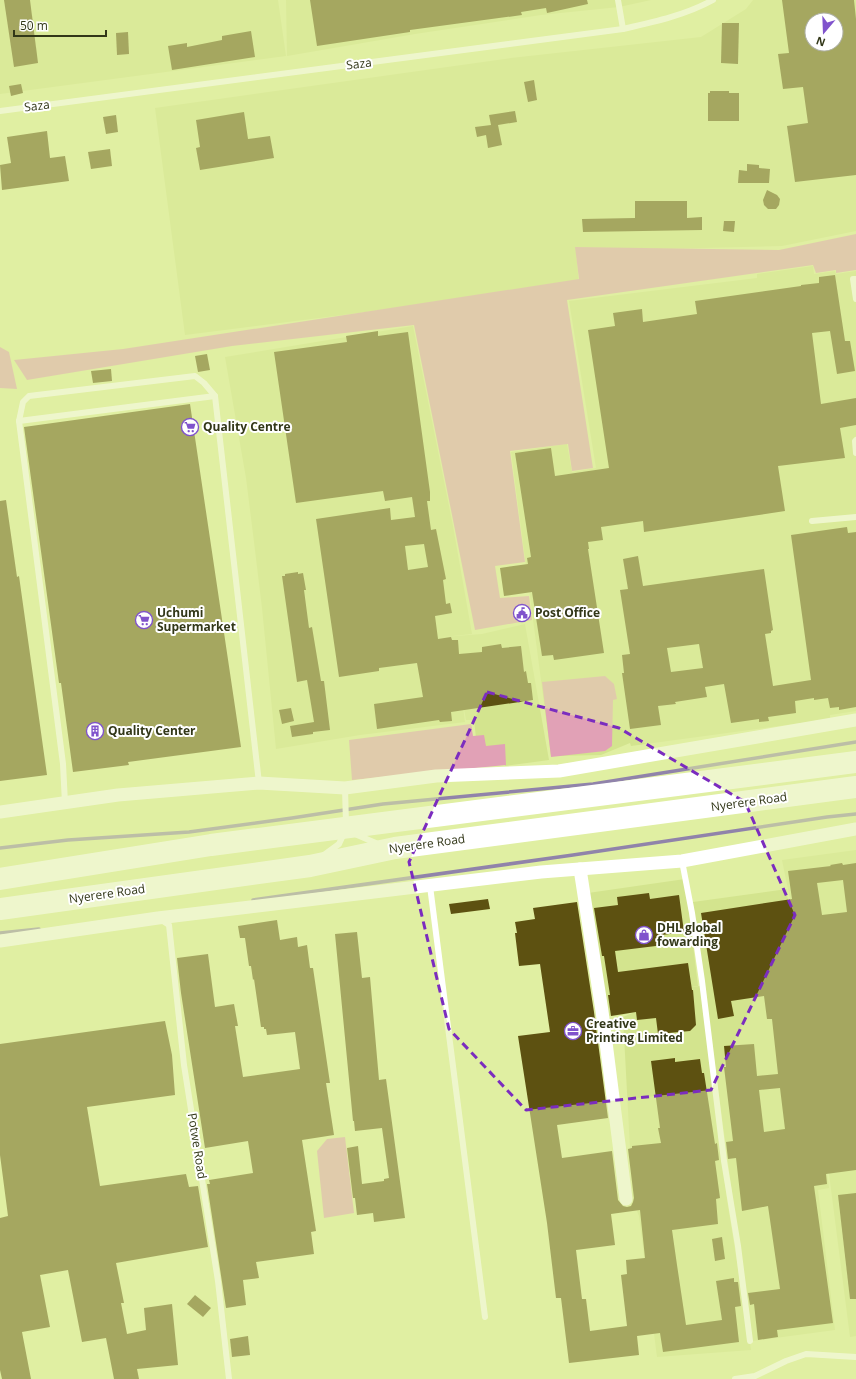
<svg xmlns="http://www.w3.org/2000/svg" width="856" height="1379" font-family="'Open Sans',sans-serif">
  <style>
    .built { fill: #d3e48e; fill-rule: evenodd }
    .green { fill: #e1a1b6 }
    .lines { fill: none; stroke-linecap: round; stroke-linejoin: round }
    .stream { stroke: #9083aa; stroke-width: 3.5 }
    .building { fill: #5d5111; fill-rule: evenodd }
    .service { stroke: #fff; stroke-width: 6 }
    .minor { stroke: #fff; stroke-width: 13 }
    .trunk { stroke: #fff; stroke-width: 22 }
    .marked { fill: none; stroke: #7b2cbf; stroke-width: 3; stroke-dasharray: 8 5; stroke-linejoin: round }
    .labels { text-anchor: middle; stroke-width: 4; stroke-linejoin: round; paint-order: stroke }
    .street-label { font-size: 12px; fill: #323718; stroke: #fff }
    .poi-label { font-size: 12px; font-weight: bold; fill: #323718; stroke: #fff; text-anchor: start }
  </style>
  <rect width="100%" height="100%" fill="#e0efa2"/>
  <g class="built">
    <polygon points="0,0 278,0 286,56 0,94"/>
    <polygon points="286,0 651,0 619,7 541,15 415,34 287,56"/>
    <path d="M753,0h103v231l-74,15 -206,5 3,34 -394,50 -30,-227 356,-50 190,-21 45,-28zM812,20h24v24h-24z"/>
    <polygon points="813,266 814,274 835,271 836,274 856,271 856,711 830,715 830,719 631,746 630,743 601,755 551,756 511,452 567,444 572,472 596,468 569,301 757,278 757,274"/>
    <polygon points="413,326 453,526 472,634 443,637 444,647 443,637 482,634 525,624 549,760 505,766 500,753 478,755 474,720 466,720 462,699 465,722 360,735 276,749 262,608 254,542 246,478 225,357"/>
    <polygon points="856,850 856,1336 850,1337 817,1080 792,909 782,860"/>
    <polygon points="685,879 698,986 666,990 700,986 727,1200 751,1350 657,1357 639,1216 637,1211 638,1210 633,1204 623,1017 635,1012 633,994 634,1012 622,1015 608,1016 588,893"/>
    <polygon points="787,889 811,1048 829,1188 818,1190 835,1330 752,1341 693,902"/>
  </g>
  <g class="green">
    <polygon points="856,234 856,270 836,273 836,270 816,273 813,265 567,300 593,468 572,471 568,444 510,451 525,562 495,566 500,598 529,596 532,620 475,630 414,325 232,346 27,380 14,360 123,349 579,279 575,247 779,250"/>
    <polygon points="0,347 9,352 17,389 0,388"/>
    <polygon points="605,676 614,684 617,699 613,700 612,746 605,751 551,757 542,682"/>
    <polygon points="471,724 473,736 484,735 486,746 505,744 506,765 352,780 349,740"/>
    <polygon points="345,1137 354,1213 324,1218 317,1151 327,1139"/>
  </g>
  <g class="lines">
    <g class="stream">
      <polyline points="0,848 68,840 189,832 292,818 383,804 593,784 856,742"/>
      <polyline points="253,900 573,855 827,817 856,814"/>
      <polyline points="0,933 39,929"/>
    </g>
  </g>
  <g class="building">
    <polygon points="4,0 30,0 38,63 14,67"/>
    <polygon points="310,0 587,0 588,4 547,13 546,8 521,12 522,15 410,30 410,32 317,46"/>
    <path d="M782,0h72l2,19v156l-61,7 -8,-56 21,-3 -5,-36 -20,2 -5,-35 11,-1zM812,20h24v24h-24z"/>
    <polygon points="722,23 739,23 738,64 721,63"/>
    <polygon points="251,31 255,57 172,70 168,46 187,43 187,47 222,40 222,36"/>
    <polygon points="128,32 129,54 117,55 116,33"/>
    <polygon points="534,80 537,100 528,102 524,82"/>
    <polygon points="21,84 23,93 11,96 9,86"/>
    <polygon points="710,91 729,91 729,93 739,93 739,121 708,121 708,93 710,93"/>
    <polygon points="515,111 517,122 498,125 502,145 488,148 486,135 477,137 475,127 491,125 489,115"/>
    <polygon points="244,112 248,139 270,136 274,158 200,170 196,148 200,147 196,120"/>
    <polygon points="116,115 118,132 106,134 103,117"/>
    <polygon points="47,131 50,158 65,156 69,181 2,190 0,165 11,163 7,137"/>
    <polygon points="110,149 112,166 91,169 88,152"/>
    <polygon points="747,164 759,165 759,168 770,169 769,183 738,183 739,170 747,171"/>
    <polygon points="767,190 777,195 780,199 779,205 776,209 768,209 764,205 763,200"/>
    <polygon points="635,201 687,201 687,218 702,217 702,230 583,232 582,219 635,218"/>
    <polygon points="724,221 735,221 734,232 723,231"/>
    <polygon points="835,275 845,341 850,341 855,371 837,374 830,331 812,333 821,404 856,398 856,425 840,428 845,458 778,466 785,511 644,532 643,521 601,527 603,540 588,542 589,549 588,549 604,653 554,660 553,655 542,656 532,592 504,596 500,568 528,564 527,558 531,557 515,453 551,448 555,476 609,468 588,330 615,326 613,313 642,309 643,322 697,314 695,301 801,286 801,285 819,283 819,277"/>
    <path d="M378,331v5l30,-4 22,160v9h-3l4,29 5,-1 10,50 -3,1 3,24 4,-1 2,10 -17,3 3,23 13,-2 1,3h6l1,14 23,-2v-5l19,-3 1,4 19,-2 3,26 2,-1 2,12h3l2,17 -82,12 1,9 -12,1 -1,-2 -62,9 -3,-25 49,-7 -6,-34 -38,5v3l-40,6 -23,-158 74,-11 1,12 24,-3 -3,-20 -27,4 -2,-10 -87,12 -22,-151 73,-10 -1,-6zM424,544l4,23 -20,3 -3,-24z"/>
    <polygon points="207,354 210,370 198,372 195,356"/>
    <polygon points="111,369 112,381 93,383 91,371"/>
    <polygon points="190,404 241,747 128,762 129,765 73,772 61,683 59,683 24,427"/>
    <polygon points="6,500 17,577 19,576 47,775 0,781 0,501"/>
    <path d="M847,527l1,6 8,-1v175l-17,3v-3l-9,1 -2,-10 -14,2v-2l-19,3 1,12 -28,4 1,4 -10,1v-3l-28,4 -7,-39 -19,3 2,10 -32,5 1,2 -18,2 3,19 -31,4 -8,-56h2l-2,-18 8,-1 -10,-64 8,-1 -5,-30 15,-3 5,30 121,-17 9,61 -2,1v2l-6,1 8,52 38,-6 -20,-145zM699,644l4,24 -32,4 -4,-24z"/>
    <polygon points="298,572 298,574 303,573 306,590 304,590 309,628 312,627 321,681 324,681 330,730 313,732 313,734 292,737 290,726 314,722 307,680 297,682 282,576 285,576 285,574"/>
    <polygon points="291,708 294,721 282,724 279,710"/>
    <path d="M842,863l1,2 13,-2v307l-30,4 1,10 -13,2 19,137 -56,7 1,7 -20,3 -4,-36 -4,1 -2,-12 32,-4 -12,-83 -26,5 -6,-53 -8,1 -2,-17 7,-1 -9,-74h2l-2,-21 30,-2 3,32 21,-2 -6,-55h-5l-3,-23 -33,5 3,15 -16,3 -17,-106 91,-14 -4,-28 43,-5 -1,-1zM843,880l4,32 -25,3 -5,-32zM780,1088l5,41 -21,3 -5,-42z"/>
    <polygon points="649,893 650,899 679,895 684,932 662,935 664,945 615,951 618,972 688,963 692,990 693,990 696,1025 690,1031 658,1034 656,1018 637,1020 636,1012 611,1016 608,995 610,995 604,956 602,956 594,908 618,905 617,897"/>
    <polygon points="488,899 490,909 451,914 449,904"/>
    <path d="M577,902l17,110 14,106 -51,7 5,33 50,-7 6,49 5,6 4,1 4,-1 2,-4 1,-4 -6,-49 4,-1v-2l29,-3 -3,-15h2l-9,-67 24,-3v4l25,-3 2,14h2l11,71 2,-1 2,17 -4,1 5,37 -4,1 2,25 -46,6 5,35 9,60 36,-5 -6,-39 18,-3v4h4l3,24 -6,1 4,35 -76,10 -3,-19 -23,3 2,19 -70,8 -8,-65h-5l-9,-75 -29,-187 32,-4 -10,-68 -21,2 -4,-33h2l-2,-11 20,-3 -2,-11zM640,1210l5,48 -19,2 1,14 -6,1 6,51 -37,5 -4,-32h-4l-6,-49 39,-5 -4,-31z"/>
    <polygon points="277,920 280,940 297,937 298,947 307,945 310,968 313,968 330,1083 326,1083 334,1135 302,1140 316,1231 311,1232 314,1254 256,1262 259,1278 243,1280 246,1305 226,1308 207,1184 210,1184 209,1180 253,1173 248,1141 205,1148 181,993 177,958 208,954 215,1007 234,1004 238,1026 235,1026 243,1077 300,1069 295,1032 267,1035 266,1029 264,1029 264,1027 261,1027 254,979 253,980 251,966 249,966 245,938 240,938 238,926"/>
    <polygon points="357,932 362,978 370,977 379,1080 386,1079 405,1218 374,1222 373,1213 357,1215 355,1198 353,1198 347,1148 358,1146 362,1184 384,1181 384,1179 389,1178 382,1128 355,1131 354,1121 353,1121 335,934"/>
    <polygon points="165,1021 172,1055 175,1095 87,1107 100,1186 186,1174 189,1187 198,1186 208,1247 116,1263 124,1303 121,1303 127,1334 146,1330 144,1308 172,1304 178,1365 137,1369 139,1379 114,1379 106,1338 82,1342 68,1270 40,1275 50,1327 22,1332 31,1379 2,1379 0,1370 0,1218 8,1216 0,1155 0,1044"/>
    <polygon points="856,1193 856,1299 850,1299 838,1195"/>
    <polygon points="722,1237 725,1259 715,1261 712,1239"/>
    <polygon points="195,1295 211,1308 203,1317 187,1304"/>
    <polygon points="248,1336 250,1355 232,1357 230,1339"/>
  </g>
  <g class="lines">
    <g class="service">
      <polyline points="618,0 623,29"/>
      <path d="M0,111l623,-82c31,-7 63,-14 90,-29"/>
      <polyline points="856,279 853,279 856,299"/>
      <polyline points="19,421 215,396"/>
      <polyline points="856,440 855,441 856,453"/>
      <polyline points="812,521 856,517"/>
      <polyline points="345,788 346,824"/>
      <polyline points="65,803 63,764 19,421 23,402 29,396 195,376 204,383 215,396 259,783"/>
      <polyline points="355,834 378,844"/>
      <polyline points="324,855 339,844 344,833"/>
      <polyline points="682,861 692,913 702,981 724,1161 738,1246 750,1341"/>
      <polyline points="430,886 485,1317"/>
      <polyline points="160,919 169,925 184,1065 218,1281 229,1379"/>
      <polyline points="735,1379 755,1376 786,1361 806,1354 856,1357"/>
    </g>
    <g class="minor">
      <polyline points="0,812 118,795 259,783 345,788 436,776 559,771 856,720"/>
      <polyline points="580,869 602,1011 626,1199"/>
      <polyline points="0,941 158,918 541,872 682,861 856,829"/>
    </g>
    <g class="trunk">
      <polyline points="0,879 211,845 856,762"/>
      <polyline points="0,909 310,866 395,848 856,787"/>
    </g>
  </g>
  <path d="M0 0H856V1379H0ZM487,692l132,36 126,74 50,113 -84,175 -185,20 -77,-81 -40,-167z" fill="#e0efa2" fill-opacity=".55" fill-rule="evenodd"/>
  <path class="marked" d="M487,692l132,36 126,74 50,113 -84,175 -185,20 -77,-81 -40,-167z"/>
  <defs>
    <g id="supermarket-ring" transform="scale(0.9)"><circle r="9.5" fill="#fff" stroke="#8053cc" stroke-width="1.5"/><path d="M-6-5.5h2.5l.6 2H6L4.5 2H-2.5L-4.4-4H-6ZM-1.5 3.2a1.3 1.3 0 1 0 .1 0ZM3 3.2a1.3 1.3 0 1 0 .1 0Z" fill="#8053cc"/></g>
    <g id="civic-ring" transform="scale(0.9)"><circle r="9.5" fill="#fff" stroke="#8053cc" stroke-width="1.5"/><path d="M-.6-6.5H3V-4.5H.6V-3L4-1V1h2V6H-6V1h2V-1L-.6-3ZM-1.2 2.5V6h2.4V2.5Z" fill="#8053cc"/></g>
    <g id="building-ring" transform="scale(0.9)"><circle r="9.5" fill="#fff" stroke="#8053cc" stroke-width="1.5"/><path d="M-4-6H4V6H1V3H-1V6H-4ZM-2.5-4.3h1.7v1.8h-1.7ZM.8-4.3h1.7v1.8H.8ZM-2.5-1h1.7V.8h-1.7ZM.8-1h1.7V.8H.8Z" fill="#8053cc"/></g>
    <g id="shop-ring" transform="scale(0.9)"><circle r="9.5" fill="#fff" stroke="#8053cc" stroke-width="1.5"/><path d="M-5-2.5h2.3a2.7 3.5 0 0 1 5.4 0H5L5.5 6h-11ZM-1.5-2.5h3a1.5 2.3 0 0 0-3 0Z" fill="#8053cc"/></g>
    <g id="office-ring" transform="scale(0.9)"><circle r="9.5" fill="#fff" stroke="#8053cc" stroke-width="1.5"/><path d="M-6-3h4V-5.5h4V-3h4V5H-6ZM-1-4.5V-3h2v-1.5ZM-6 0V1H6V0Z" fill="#8053cc"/></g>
  </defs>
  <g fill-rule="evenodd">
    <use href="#supermarket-ring" x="190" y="427"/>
    <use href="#civic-ring" x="522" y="613"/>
    <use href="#supermarket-ring" x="144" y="620"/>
    <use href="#building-ring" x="95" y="731"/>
    <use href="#shop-ring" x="644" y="935"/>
    <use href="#office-ring" x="573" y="1031"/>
  </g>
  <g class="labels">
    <g class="street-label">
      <text transform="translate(359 64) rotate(-7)" y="4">Saza</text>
      <text transform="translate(37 106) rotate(-7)" y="4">Saza</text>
      <text transform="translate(749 802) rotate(-8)" y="4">Nyerere Road</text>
      <text transform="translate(427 844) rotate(-8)" y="4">Nyerere Road</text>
      <text transform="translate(107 894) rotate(-8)" y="4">Nyerere Road</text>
      <text transform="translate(197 1146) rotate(81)" y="4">Potwe Road</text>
    </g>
    <g class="poi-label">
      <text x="203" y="431">Quality Centre</text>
      <text x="157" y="617">Uchumi<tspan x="157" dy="14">Supermarket</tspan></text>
      <text x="535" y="617">Post Office</text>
      <text x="108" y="735">Quality Center</text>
      <text x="657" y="932">DHL global<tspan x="657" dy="14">fowarding</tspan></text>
      <text x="586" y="1028">Creative<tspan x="586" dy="14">Printing Limited</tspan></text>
    </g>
  </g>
  <g transform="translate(824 32) rotate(199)"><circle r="19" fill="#ffffff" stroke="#adafa3"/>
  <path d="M0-3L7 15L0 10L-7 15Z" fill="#8053cc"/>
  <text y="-6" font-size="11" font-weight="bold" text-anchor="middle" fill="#323718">N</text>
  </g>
  <path d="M14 30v6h92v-6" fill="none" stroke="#323718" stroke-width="2"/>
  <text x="20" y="30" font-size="12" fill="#323718" stroke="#ffffff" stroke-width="3" paint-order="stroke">50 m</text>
</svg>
